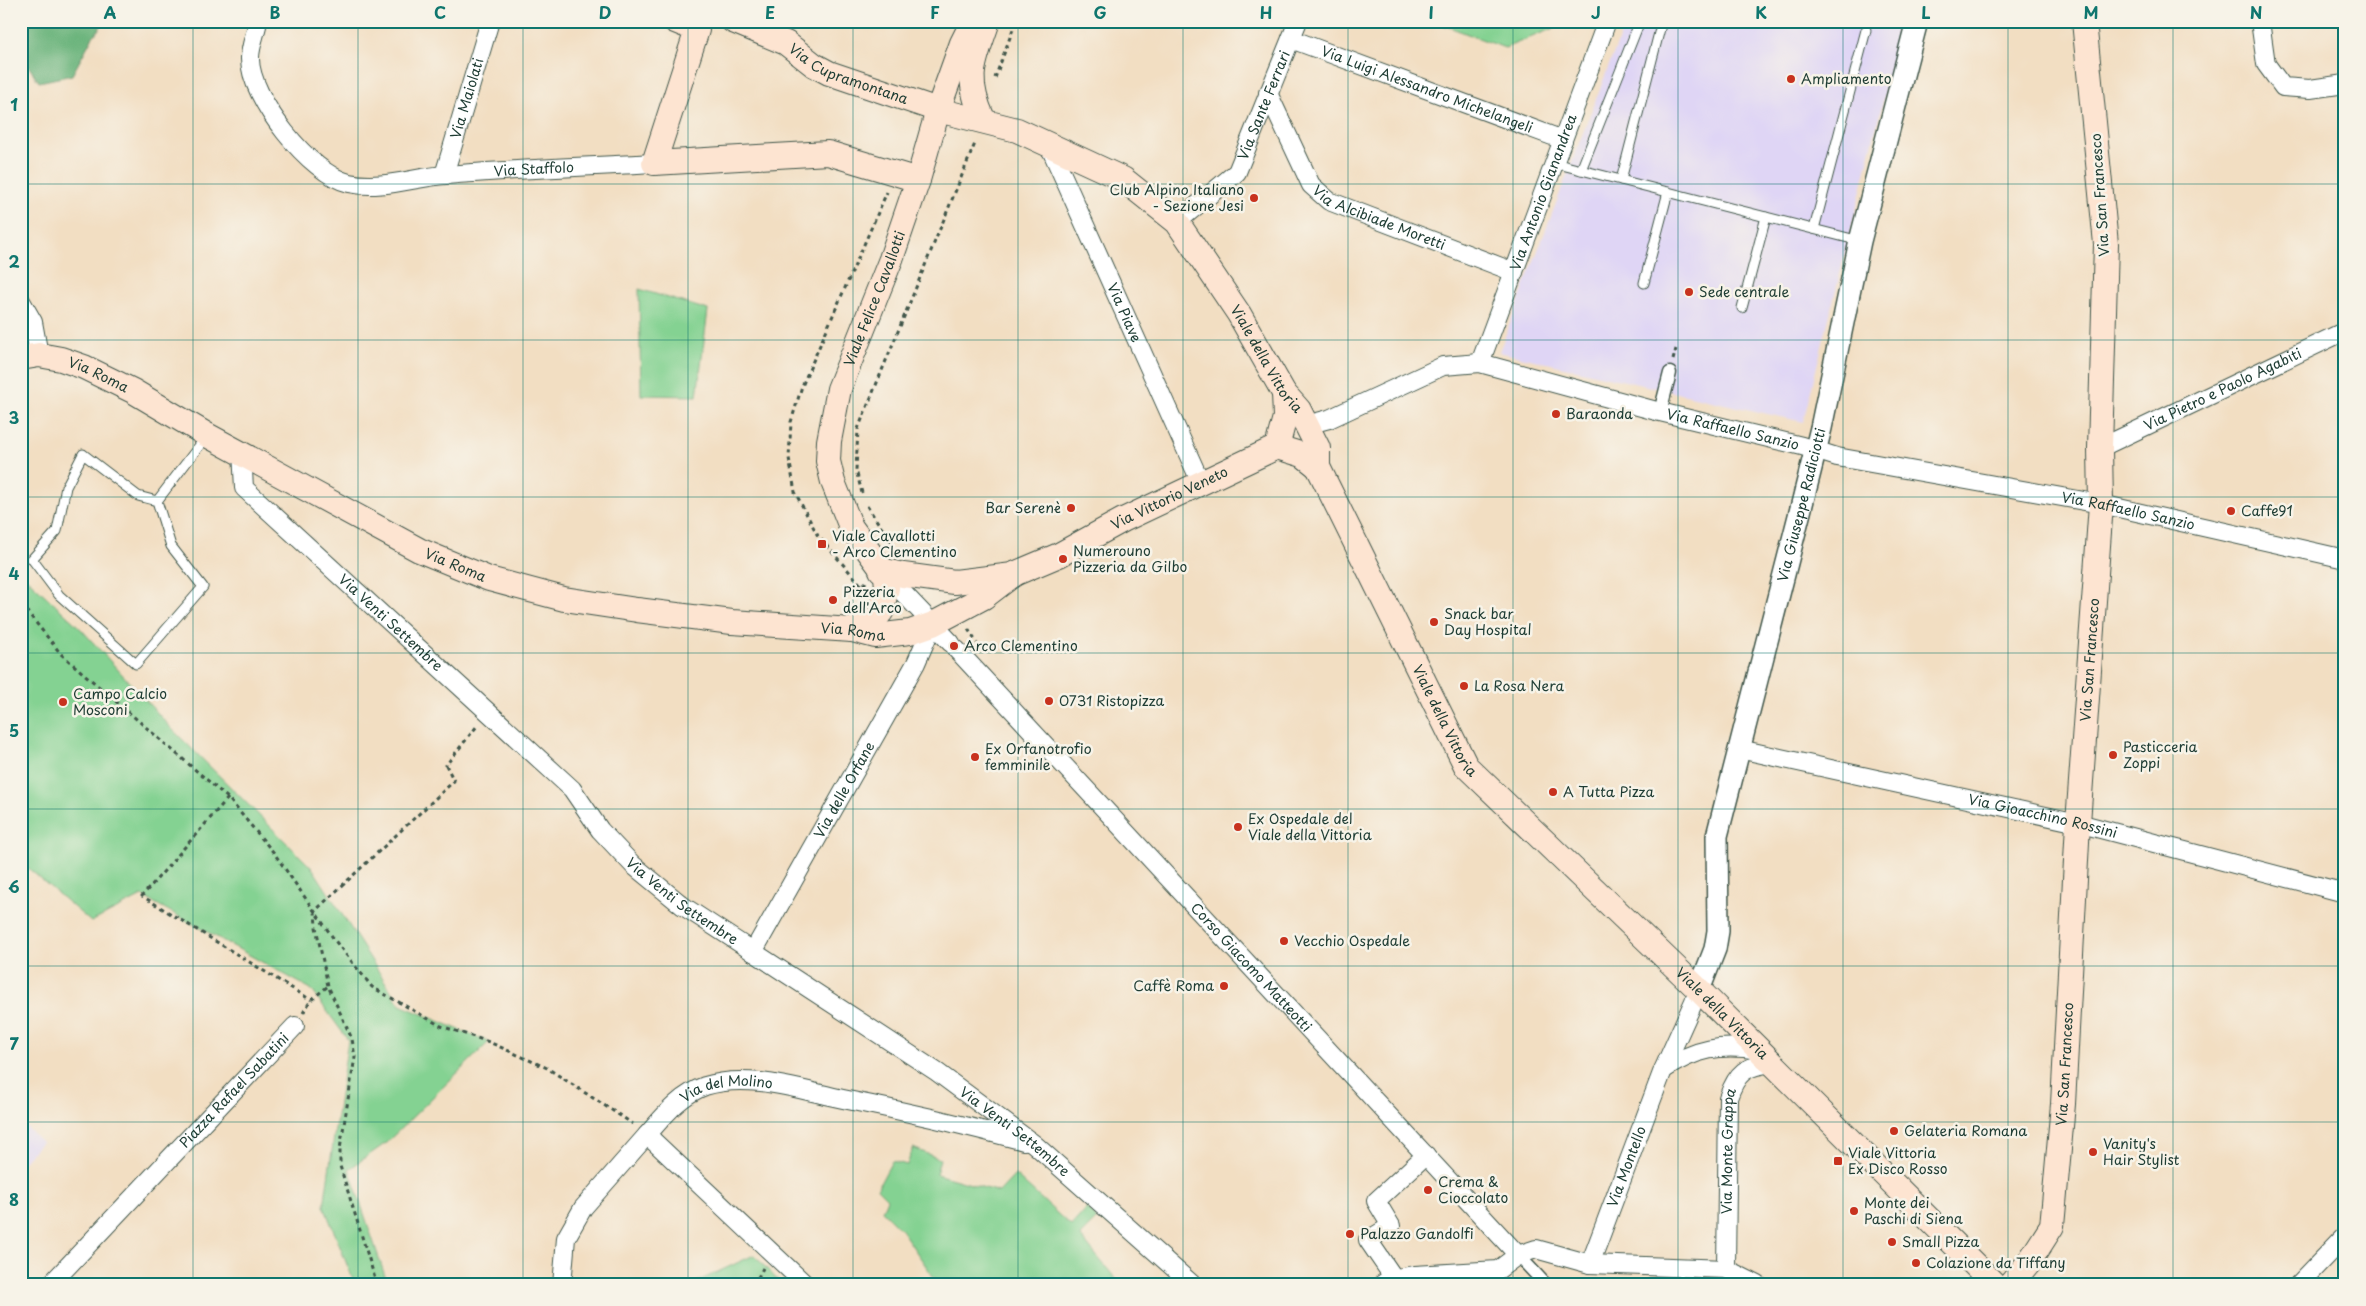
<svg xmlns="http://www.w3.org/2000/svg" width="2366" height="1306" font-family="'Playpen Sans',sans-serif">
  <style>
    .built { fill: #dfd5f5 }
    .green { fill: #84d292; stroke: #528863 }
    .forest { fill: #6bb47c; stroke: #457858 }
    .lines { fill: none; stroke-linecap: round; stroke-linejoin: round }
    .service-casing { stroke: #3f5549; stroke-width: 11 }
    .pedestrian-casing { stroke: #3f5549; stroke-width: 15 }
    .minor-casing { stroke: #3f5549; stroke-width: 20 }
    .tertiary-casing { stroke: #3f5549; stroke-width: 24 }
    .secondary-casing { stroke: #3f5549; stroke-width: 26 }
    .path { stroke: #3f5549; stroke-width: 3; stroke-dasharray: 4 4; stroke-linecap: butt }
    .service { stroke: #fff; stroke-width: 9 }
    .pedestrian { stroke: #fff; stroke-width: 12 }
    .minor { stroke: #fff; stroke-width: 18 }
    .tertiary { stroke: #fff; stroke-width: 21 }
    .secondary { stroke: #fde4d1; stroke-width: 24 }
    .grid { fill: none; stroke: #0f766e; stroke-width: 1; stroke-opacity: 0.55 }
    .poi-dot { fill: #c8321e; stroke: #f7f3e8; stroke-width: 2 }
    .labels { text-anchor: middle; stroke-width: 5; stroke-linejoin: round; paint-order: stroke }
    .street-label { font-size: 14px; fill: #1f3d34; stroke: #f7f3e8 }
    .poi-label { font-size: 14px; fill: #1f3d34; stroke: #f7f3e8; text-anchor: start }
    .neatline { fill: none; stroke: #0f766e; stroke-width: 2 }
    .grid-label { font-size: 16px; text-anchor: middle; font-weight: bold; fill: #0f766e }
  </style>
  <rect width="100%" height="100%" fill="#f7f3e8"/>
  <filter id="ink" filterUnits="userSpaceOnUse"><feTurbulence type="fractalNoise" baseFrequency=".02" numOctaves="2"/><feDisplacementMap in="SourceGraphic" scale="10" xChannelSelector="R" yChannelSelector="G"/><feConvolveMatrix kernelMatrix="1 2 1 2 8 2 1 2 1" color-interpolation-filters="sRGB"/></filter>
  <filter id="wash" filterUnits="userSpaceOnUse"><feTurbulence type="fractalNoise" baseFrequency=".0096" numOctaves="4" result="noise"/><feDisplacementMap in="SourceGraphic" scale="20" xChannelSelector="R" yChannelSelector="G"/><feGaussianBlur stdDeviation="1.12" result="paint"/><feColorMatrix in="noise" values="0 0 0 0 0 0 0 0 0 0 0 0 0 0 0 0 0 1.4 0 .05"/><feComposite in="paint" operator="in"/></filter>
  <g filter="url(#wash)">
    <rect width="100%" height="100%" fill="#f2dec2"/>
    <g class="built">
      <polygon points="1626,21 1903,21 1803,422 1499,352"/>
      <polygon points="21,1122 42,1142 21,1164"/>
    </g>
    <g class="green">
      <polygon points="1433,21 1571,21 1505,48"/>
      <polygon points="639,289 708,310 697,396 641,395"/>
      <polygon points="21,573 80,628 171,728 313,869 400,1005 489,1042 386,1143 349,1169 388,1285 355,1285 324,1206 348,1040 311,989 142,896 91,922 21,862"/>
      <polygon points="913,1148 940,1159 936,1174 999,1192 1015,1175 1071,1226 1087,1208 1097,1219 1080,1236 1121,1285 939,1285 902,1231 882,1211 887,1199 877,1189 892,1161 907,1165"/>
      <polygon points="754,1255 782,1285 690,1285"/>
    </g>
    <polygon class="forest" points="30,21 105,21 92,38 72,75 39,82 25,61"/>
  </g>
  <g filter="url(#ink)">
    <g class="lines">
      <g class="service-casing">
        <g id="service">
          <polyline points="1554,163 1860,241"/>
          <polyline points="1581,170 1640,21"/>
          <polyline points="1621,180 1662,21"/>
          <polyline points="1814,229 1866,30"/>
          <polyline points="1644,283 1668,192"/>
          <polyline points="1742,308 1766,217"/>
          <polyline points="157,501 171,546 203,587 136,664 59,595 32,559 57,531 66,487 83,454 138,496 157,501 206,437"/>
        </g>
      </g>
      <g class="pedestrian-casing">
        <g id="pedestrian">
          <polyline points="1660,412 1670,373"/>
          <polyline points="1518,1255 1546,1285"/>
        </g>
      </g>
      <g class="minor-casing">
        <g id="minor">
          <path id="s1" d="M258,21c-2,12 -8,25 -8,37 -1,39 61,117 99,125 33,7 65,-6 97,-8 70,-6 139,-8 208,-12"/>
          <polyline points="2260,21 2266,64 2283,87 2310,89 2345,84"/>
          <path id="s2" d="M1291,39l272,101"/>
          <path id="s3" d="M1268,93l43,92 18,16 185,71"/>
          <path id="s4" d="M1048,143l153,340"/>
          <path id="s5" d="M444,175l46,-154"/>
          <path id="s6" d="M1177,222l60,-50 61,-151"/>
          <polyline points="21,301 33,322 39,355"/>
          <path id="s7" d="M1480,363l127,-342"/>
          <path id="s8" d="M1306,425l23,-6 114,-53 37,-3 180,49 142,34 35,11 264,47 244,55"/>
          <path id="s9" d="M2100,448l245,-117"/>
          <path id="s10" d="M242,452l2,36 328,301 28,41 33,35 50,41 254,166 97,72 159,141"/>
          <polyline points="886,575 951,643"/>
          <path id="s11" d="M956,649l562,606"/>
          <path id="s12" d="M1739,749l339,74 267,70"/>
          <path id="s13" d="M753,952l163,-289 17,-39"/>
          <path d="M1663,1070c33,-22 58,-26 96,-20"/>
          <path id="s14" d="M1590,1264l73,-194 36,-80"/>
          <path id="s15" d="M1726,1269l2,-171c9,-26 17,-32 45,-35"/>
          <polyline points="1394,1278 1368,1240 1391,1226 1376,1201 1426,1155"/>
          <path id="s16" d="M50,1285l245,-259"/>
          <polyline points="562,1285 566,1238 583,1208 647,1135"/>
          <path id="s17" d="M806,1285l-159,-150c17,-19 33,-40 58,-49 43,-14 95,4 138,13 61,12 121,26 181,42"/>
          <polyline points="1381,1285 1390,1279 1415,1275 1498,1270 1518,1255 1536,1249 1590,1264 1726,1269 1758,1285"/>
          <polyline points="2298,1285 2345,1236"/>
        </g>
      </g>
      <g class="tertiary-casing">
        <g id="tertiary">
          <path id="s18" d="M1699,990l16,-41 3,-18 -1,-95 83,-324 21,-84 39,-187 57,-220"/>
        </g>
      </g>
      <g class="secondary-casing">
        <g id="secondary">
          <polyline points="675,21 697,30 654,163 828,153 918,180"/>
          <path id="s19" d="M733,21l53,22 28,22 15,8 109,37 79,20 106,49 54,43 62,92 45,79 15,17 19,38v19l148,299 233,224 296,295"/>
          <path d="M983,119c-19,-43 -9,-56 5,-98"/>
          <path id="s20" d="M21,358l18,-3 22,4 23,8 49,24 74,44 212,115 70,29 75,20 73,11 95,12 120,8 23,6 35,-4 23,-8 51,-27 30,-23 45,-19 64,-35 154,-73 26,8 15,12"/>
          <polyline points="1277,447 1285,417 1284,393"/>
          <polyline points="881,570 903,575 955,582 1013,575"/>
          <path id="s21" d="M852,630l24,-12 5,-6 6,-24 -1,-13 -35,-48 -18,-45 -5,-21 1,-20 10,-52 52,-130 27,-79 20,-70 24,-67 11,-22"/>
          <path id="s22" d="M2010,1285l19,-23 23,-36 11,-122 15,-281 23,-319 -1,-56 6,-204 -22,-223"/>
        </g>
      </g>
      <g class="path">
        <polyline points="995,78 1016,21"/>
        <polyline points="1673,360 1676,349"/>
        <polyline points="862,493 856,470 858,429 976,141"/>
        <polyline points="867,506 891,542"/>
        <polyline points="866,582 862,586 818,536 795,492 789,458 791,422 802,386 887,192"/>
        <polyline points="21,604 61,654 228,798 274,853 336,942 372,987 441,1026 489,1042 547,1068 633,1124"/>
        <polyline points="968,629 977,643"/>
        <polyline points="228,798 142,896 311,1000"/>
        <polyline points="303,1013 311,1000 328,986"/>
        <polyline points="377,1285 340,1166 340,1149 355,1057 352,1039 328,986 316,927 315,911 454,781 446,765 477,726"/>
        <polyline points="754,1285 763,1268"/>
      </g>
      <use href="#service" class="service"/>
      <use href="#pedestrian" class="pedestrian"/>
      <use href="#minor" class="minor"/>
      <use href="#tertiary" class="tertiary"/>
      <use href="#secondary" class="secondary"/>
    </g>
  </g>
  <path class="grid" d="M193,21v1264M358,21v1264M523,21v1264M688,21v1264M853,21v1264M1018,21v1264M1183,21v1264M1348,21v1264M1513,21v1264M1678,21v1264M1843,21v1264M2008,21v1264M2173,21v1264M21,184h2324M21,340h2324M21,497h2324M21,653h2324M21,809h2324M21,966h2324M21,1122h2324"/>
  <g class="poi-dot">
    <circle cx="1791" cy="79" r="5"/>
    <circle cx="1254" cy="198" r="5"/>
    <circle cx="1689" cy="292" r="5"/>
    <circle cx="1556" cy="414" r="5"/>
    <circle cx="1071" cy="508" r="5"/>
    <circle cx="2231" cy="511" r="5"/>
    <rect x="817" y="539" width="10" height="10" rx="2.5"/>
    <circle cx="1063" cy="559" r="5"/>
    <circle cx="833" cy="600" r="5"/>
    <circle cx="1434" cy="622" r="5"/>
    <circle cx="954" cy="646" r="5"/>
    <circle cx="1464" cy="686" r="5"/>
    <circle cx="1049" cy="701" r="5"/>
    <circle cx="63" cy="702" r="5"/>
    <circle cx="2113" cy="755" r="5"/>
    <circle cx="975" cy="757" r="5"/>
    <circle cx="1553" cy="792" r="5"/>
    <circle cx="1238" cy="827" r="5"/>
    <circle cx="1284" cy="941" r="5"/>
    <circle cx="1224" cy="986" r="5"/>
    <circle cx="1894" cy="1131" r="5"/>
    <circle cx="2093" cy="1152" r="5"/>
    <rect x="1833" y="1156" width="10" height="10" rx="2.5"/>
    <circle cx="1428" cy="1190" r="5"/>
    <circle cx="1854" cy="1211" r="5"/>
    <circle cx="1350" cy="1234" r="5"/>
    <circle cx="1892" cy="1242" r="5"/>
    <circle cx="1916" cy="1263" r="5"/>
  </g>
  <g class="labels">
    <g class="street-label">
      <text dy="5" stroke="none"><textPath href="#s19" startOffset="128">Via Cupramontana</textPath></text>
      <text dy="5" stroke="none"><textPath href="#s2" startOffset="145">Via Luigi Alessandro Michelangeli</textPath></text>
      <text dy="5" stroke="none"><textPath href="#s5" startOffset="80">Via Maiolati</textPath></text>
      <text dy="5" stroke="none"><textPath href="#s6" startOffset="150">Via Sante Ferrari</textPath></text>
      <text dy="5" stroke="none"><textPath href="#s1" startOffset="390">Via Staffolo</textPath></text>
      <text dy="5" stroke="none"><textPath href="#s7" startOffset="182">Via Antonio Gianandrea</textPath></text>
      <text transform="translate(2100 195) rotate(-94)" y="5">Via San Francesco</text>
      <text dy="5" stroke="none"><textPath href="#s3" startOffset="178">Via Alcibiade Moretti</textPath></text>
      <text dy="5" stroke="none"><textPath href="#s21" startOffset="372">Viale Felice Cavallotti</textPath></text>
      <text dy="5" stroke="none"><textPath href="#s4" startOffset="186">Via Piave</textPath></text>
      <text dy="5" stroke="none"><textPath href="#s19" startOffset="656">Viale della Vittoria</textPath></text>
      <text dy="5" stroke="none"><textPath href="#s20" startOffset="81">Via Roma</textPath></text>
      <text dy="5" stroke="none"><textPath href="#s9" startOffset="136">Via Pietro e Paolo Agabiti</textPath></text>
      <text dy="5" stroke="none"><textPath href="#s8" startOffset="448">Via Raffaello Sanzio</textPath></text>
      <text dy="5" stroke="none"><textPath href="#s20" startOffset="1242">Via Vittorio Veneto</textPath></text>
      <text dy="5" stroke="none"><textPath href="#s18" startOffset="499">Via Giuseppe Radiciotti</textPath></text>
      <text dy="5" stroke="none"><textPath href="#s8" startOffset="852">Via Raffaello Sanzio</textPath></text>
      <text dy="5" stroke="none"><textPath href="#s20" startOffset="486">Via Roma</textPath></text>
      <text dy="5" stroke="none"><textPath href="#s10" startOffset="235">Via Venti Settembre</textPath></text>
      <text dy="5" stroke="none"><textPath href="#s20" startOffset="891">Via Roma</textPath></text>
      <text dy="5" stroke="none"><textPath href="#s22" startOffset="640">Via San Francesco</textPath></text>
      <text dy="5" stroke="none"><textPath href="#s19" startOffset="1062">Viale della Vittoria</textPath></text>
      <text dy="5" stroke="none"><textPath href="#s13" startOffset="186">Via delle Orfane</textPath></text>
      <text dy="5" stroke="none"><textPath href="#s12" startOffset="311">Via Gioacchino Rossini</textPath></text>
      <text dy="5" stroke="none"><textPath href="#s10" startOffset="640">Via Venti Settembre</textPath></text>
      <text dy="5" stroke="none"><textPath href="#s11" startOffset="434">Corso Giacomo Matteotti</textPath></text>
      <text dy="5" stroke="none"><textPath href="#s19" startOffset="1468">Viale della Vittoria</textPath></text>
      <text dy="5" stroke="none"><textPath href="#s22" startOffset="235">Via San Francesco</textPath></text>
      <text dy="5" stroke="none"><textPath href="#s16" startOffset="268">Piazza Rafael Sabatini</textPath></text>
      <text dy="5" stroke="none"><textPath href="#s17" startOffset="316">Via del Molino</textPath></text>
      <text dy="5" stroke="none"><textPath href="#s10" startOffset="1045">Via Venti Settembre</textPath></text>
      <text dy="5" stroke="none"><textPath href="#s15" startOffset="118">Via Monte Grappa</textPath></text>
      <text dy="5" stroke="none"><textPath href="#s14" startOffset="104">Via Montello</textPath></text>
    </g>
    <g class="poi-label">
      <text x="1801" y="84">Ampliamento</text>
      <text x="1244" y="195" text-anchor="end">Club Alpino Italiano<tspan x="1244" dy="16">- Sezione Jesi</tspan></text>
      <text x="1699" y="297">Sede centrale</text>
      <text x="1566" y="419">Baraonda</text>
      <text x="1061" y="513" text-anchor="end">Bar Serenè</text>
      <text x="2241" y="516">Caffe91</text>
      <text x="832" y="541">Viale Cavallotti<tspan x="832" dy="16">- Arco Clementino</tspan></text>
      <text x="1073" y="556">Numerouno<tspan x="1073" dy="16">Pizzeria da Gilbo</tspan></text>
      <text x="843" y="597">Pizzeria<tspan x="843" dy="16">dell'Arco</tspan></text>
      <text x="1444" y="619">Snack bar<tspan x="1444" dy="16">Day Hospital</tspan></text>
      <text x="964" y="651">Arco Clementino</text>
      <text x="1474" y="691">La Rosa Nera</text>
      <text x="73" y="699">Campo Calcio<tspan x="73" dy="16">Mosconi</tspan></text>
      <text x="1059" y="706">0731 Ristopizza</text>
      <text x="2123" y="752">Pasticceria<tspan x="2123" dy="16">Zoppi</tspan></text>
      <text x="985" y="754">Ex Orfanotrofio<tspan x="985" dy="16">femminile</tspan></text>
      <text x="1563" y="797">A Tutta Pizza</text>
      <text x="1248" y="824">Ex Ospedale del<tspan x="1248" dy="16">Viale della Vittoria</tspan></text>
      <text x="1294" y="946">Vecchio Ospedale</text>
      <text x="1214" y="991" text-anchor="end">Caffè Roma</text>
      <text x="1904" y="1136">Gelateria Romana</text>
      <text x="2103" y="1149">Vanity's<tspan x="2103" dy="16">Hair Stylist</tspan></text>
      <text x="1848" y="1158">Viale Vittoria<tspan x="1848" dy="16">Ex Disco Rosso</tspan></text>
      <text x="1438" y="1187">Crema &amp;<tspan x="1438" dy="16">Cioccolato</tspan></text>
      <text x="1864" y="1208">Monte dei<tspan x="1864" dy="16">Paschi di Siena</tspan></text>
      <text x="1360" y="1239">Palazzo Gandolfi</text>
      <text x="1902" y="1247">Small Pizza</text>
      <text x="1926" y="1268">Colazione da Tiffany</text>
    </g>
  </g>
  <rect width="2366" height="1306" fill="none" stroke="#f7f3e8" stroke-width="55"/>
  <rect x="28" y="28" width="2310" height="1250" class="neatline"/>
  <g class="grid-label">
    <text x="110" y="19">A</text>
    <text x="275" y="19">B</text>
    <text x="440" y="19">C</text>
    <text x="605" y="19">D</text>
    <text x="770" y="19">E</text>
    <text x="935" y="19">F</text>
    <text x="1100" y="19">G</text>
    <text x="1266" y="19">H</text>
    <text x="1431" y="19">I</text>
    <text x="1596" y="19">J</text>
    <text x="1761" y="19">K</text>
    <text x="1926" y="19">L</text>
    <text x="2091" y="19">M</text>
    <text x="2256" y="19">N</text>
    <text x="14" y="111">1</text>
    <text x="14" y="268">2</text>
    <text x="14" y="424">3</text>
    <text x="14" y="580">4</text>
    <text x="14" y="737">5</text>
    <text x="14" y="893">6</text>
    <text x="14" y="1050">7</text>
    <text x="14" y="1206">8</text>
  </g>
</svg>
